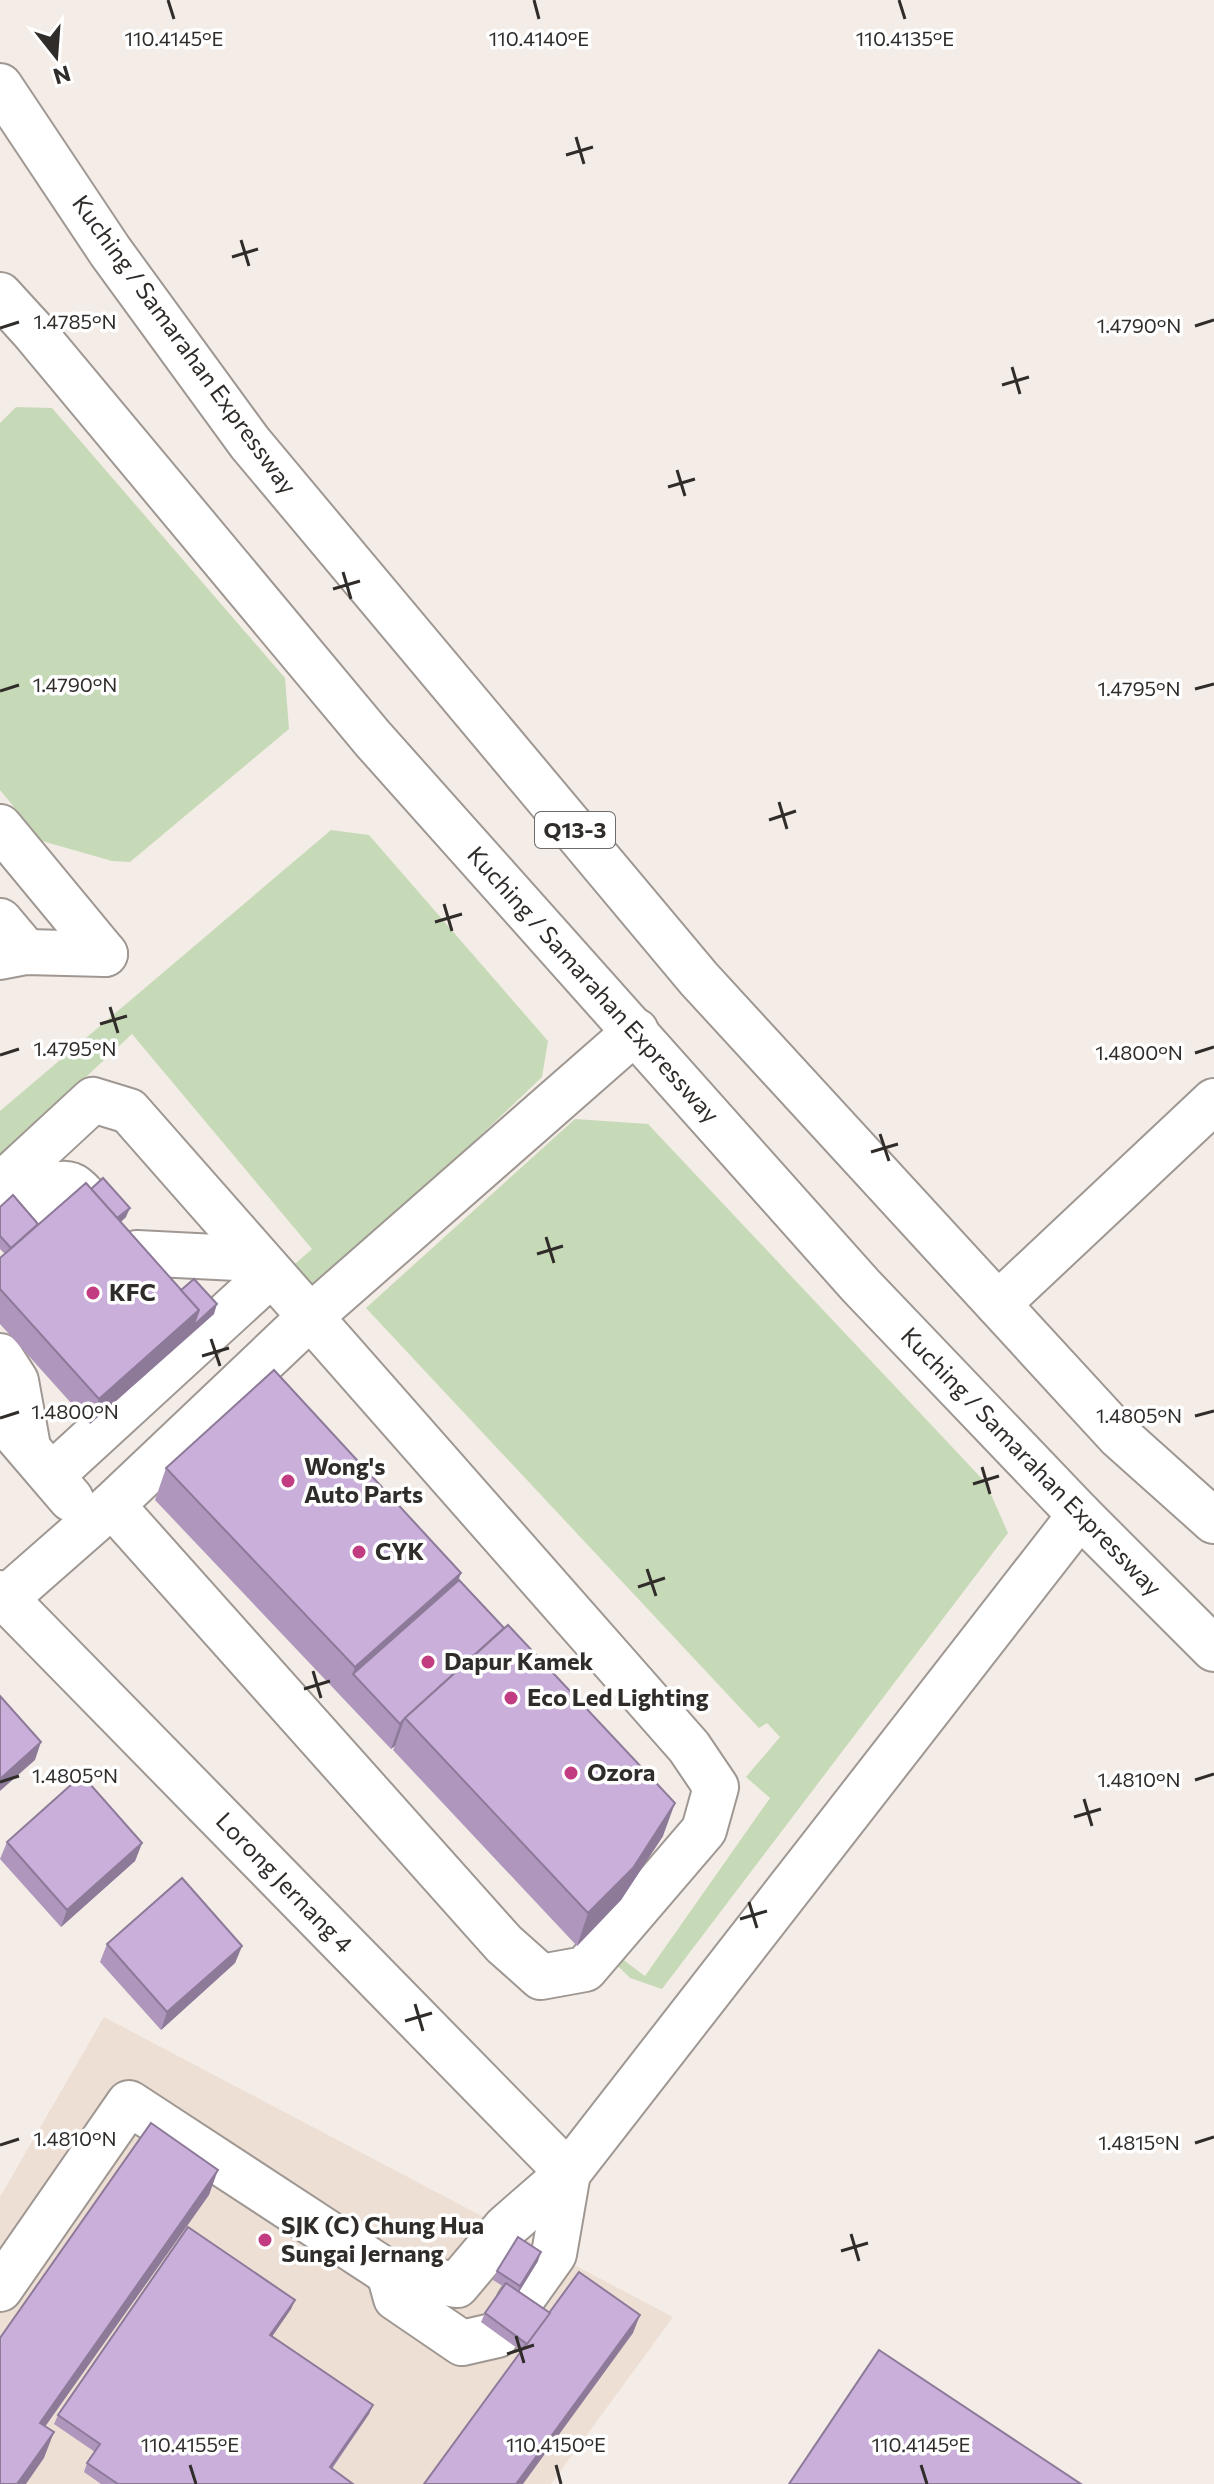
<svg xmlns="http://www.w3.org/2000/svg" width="1214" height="2484" font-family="Commissioner,sans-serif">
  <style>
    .built { fill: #eedfd5 }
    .green { fill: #c7dab7 }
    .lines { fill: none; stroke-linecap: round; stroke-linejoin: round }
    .minor-casing { stroke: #9f9792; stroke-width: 48 }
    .highway-casing { stroke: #9f9792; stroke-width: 48 }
    .minor { stroke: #fff; stroke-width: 44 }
    .highway { stroke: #fff; stroke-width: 44 }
    .wall { fill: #ae96bc }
    .shaded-wall { fill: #8d7a99 }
    .building { fill: #caafdb; stroke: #8d7a99; stroke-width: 2 }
    .ticks { fill: none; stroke: #2f2c2a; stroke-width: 3 }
    .poi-dot { fill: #c13c80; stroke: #fff; stroke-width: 3 }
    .labels { text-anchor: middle; stroke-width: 7; stroke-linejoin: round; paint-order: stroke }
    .shield { fill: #fff; stroke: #6d6b6a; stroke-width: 2 }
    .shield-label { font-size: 22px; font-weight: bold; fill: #2f2c2a }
    .street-label { font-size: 24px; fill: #2f2c2a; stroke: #fff }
    .poi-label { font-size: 24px; font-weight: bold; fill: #2f2c2a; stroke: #fff; text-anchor: start }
    .ticks-label { font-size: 20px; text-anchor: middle; fill: #2f2c2a; stroke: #fff; stroke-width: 7; stroke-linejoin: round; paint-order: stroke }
  </style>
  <rect width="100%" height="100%" fill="#f4ece6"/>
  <polygon class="built" points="104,2017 673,2317 551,2484 0,2484 0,2197"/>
  <g class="green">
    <polygon points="16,407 52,408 285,678 289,729 130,862 112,861 42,841 0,790 0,423"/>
    <polygon points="331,830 369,835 548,1041 542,1077 332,1277 320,1283 307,1285 288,1270 312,1249 132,1034 0,1157 0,1111"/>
    <polygon points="575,1119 648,1124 986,1483 1008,1533 662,1989 630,1978 618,1966 621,1958 645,1976 770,1798 746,1777 780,1737 767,1723 759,1728 366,1308"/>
  </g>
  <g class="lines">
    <g class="minor-casing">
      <g id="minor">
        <polyline points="0,827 105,954"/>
        <polyline points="0,921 26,952"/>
        <polyline points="0,957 26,952 105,954"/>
        <polyline points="0,1186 93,1100 129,1111 689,1747 716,1787 704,1830 585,1969 541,1977 504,1944 112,1505"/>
        <path d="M18,1214c13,-10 34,-36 53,-29 6,2 11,9 15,13"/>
        <polyline points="137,1253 257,1259"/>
        <polyline points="998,1304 1214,1101"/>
        <polyline points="0,1356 16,1381 28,1447"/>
        <polyline points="0,1416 71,1499"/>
        <polyline points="52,1475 271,1274"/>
        <polyline points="0,1593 568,2173"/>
        <polyline points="5,1599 112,1505 310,1317 636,1031"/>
        <polyline points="389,2273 396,2298 462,2343 497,2335"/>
        <polyline points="0,2289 129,2103 389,2273 457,2285 506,2227 568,2173 1080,1515"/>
        <polyline points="519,2303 554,2254 568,2173"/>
      </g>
    </g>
    <g class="highway-casing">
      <g id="highway">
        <polyline points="0,86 110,251 250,443 699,979 1119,1436 1214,1521"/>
        <polyline points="0,295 32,330 373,739 861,1286 1080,1515 1214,1649"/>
      </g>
    </g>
    <use href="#minor" class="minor"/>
    <use href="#highway" class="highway"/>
  </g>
  <g class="wall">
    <polygon points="91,1189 126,1217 121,1222 181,1290 214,1314 90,1424 0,1324 0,1258 5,1254 0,1249 0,1207 38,1224"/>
    <polygon points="166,1468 459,1580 663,1836 621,1900 577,1946 393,1750 395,1746 391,1749 155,1500"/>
    <polygon points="7,1842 142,1843 135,1861 61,1927 0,1859"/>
    <polygon points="107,1944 242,1946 235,1963 161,2030 100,1962"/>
    <polygon points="538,2261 519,2292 550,2313 633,2333 521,2351 481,2322 485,2313 504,2287 493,2280 497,2271"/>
    <polygon points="295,2300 291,2309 272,2336 373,2405 369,2414 332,2469 353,2484 101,2484 84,2472 87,2463 95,2452 54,2424 58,2415"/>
  </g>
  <g class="shaded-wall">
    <polygon points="130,1208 126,1217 102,1238 105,1229"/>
    <polygon points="217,1304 214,1314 90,1424 99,1399 199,1310"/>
    <polygon points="461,1573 449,1605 353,1674 355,1667"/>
    <polygon points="404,1720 395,1746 391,1749 400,1724"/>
    <polygon points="41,1742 35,1760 0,1791 0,1779"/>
    <polygon points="675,1803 663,1836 621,1900 577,1946 588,1913"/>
    <polygon points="142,1843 135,1861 61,1927 67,1910"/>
    <polygon points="242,1946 235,1963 161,2030 167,2012"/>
    <polygon points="218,2170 209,2195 30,2448 40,2423"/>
    <polygon points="541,2252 538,2261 517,2295 520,2286"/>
    <polygon points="295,2300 291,2309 267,2344 270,2335"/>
    <polygon points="640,2315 633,2333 523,2484 516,2484"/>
    <polygon points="373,2405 369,2414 326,2476 330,2467"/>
    <polygon points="54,2432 44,2458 26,2484 17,2484"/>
  </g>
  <g class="building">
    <polygon points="103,1178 130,1208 117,1218 91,1189"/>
    <polygon points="86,1183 199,1310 99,1399 0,1289 0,1258"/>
    <polygon points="13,1195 38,1224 11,1248 0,1236 0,1207"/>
    <polygon points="194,1279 217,1304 193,1326 199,1310 181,1290"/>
    <polygon points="274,1370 461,1573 355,1667 166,1468"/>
    <polygon points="459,1580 504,1628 405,1718 400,1724 353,1674"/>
    <polygon points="508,1625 675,1803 633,1868 588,1913 405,1718"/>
    <polygon points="0,1696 41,1742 0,1779"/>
    <polygon points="82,1775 142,1843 67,1910 7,1842"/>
    <polygon points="182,1878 242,1946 167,2012 107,1944"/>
    <polygon points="151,2123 218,2170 40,2423 54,2432 17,2484 0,2484 0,2338"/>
    <polygon points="188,2227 295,2300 270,2335 373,2405 330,2467 353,2484 118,2484 87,2463 100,2444 58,2415"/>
    <polygon points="518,2237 541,2252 520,2286 497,2271"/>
    <polygon points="579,2272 640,2315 516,2484 424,2484"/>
    <polygon points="506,2283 550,2313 527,2344 485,2313"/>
    <polygon points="879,2350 1081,2484 789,2484"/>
  </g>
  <path class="ticks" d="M168,0l6,19M534,0l5,19M899,0l6,19M576,137l8,27M566,155l27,-8M241,240l8,26M232,257l26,-8M1195,326l19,-6M0,328l19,-6M1012,367l8,27M1002,385l27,-8M677,470l8,26M668,487l27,-8M343,572l8,27M333,589l27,-8M1195,689l19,-5M0,691l19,-6M779,802l8,27M769,820l27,-9M444,904l8,27M435,922l27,-8M110,1007l8,26M100,1024l27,-8M1195,1053l19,-6M0,1055l19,-6M880,1134l9,27M871,1152l27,-8M546,1237l8,26M537,1254l26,-8M211,1339l9,27M202,1356l27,-8M1195,1416l19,-5M0,1418l19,-6M982,1467l8,27M973,1484l26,-8M647,1569l9,27M638,1587l27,-9M313,1671l8,27M304,1689l26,-8M1195,1780l19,-6M0,1782l19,-6M1084,1799l8,27M1074,1817l27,-8M749,1902l8,26M740,1919l27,-8M415,2004l8,27M405,2021l27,-8M1195,2143l19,-6M0,2145l19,-6M851,2234l8,27M841,2251l27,-8M516,2336l8,27M507,2354l27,-9M190,2465l6,19M556,2465l5,19M921,2465l6,19"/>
  <g class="poi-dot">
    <circle cx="93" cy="1293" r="8"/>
    <circle cx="288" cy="1481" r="8"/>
    <circle cx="359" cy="1552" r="8"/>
    <circle cx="428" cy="1662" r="8"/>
    <circle cx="511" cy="1698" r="8"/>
    <circle cx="571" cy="1773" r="8"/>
    <circle cx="265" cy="2240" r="8"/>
  </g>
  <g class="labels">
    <rect class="shield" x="535" y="812" width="80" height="36" rx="6"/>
    <g class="shield-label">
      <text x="575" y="838">Q13-3</text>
    </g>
    <g class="street-label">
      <text transform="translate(184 345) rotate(54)" y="8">Kuching / Samarahan Expressway</text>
      <text transform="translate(593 985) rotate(48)" y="8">Kuching / Samarahan Expressway</text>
      <text transform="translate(1031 1462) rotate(46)" y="8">Kuching / Samarahan Expressway</text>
      <text transform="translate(284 1883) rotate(46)" y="8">Lorong Jernang 4</text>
    </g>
    <g class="poi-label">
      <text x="109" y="1301">KFC</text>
      <text x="304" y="1475">Wong's<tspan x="304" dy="28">Auto Parts</tspan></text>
      <text x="375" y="1560">CYK</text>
      <text x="444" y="1670">Dapur Kamek</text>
      <text x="527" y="1706">Eco Led Lighting</text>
      <text x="587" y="1781">Ozora</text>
      <text x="281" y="2234">SJK (C) Chung Hua<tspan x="281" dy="28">Sungai Jernang</tspan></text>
    </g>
  </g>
  <g class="ticks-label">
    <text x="174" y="46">110.4145°E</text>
    <text x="539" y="46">110.4140°E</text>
    <text x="905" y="46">110.4135°E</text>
    <text x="75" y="329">1.4785°N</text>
    <text x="1139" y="333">1.4790°N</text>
    <text x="75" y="692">1.4790°N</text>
    <text x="1139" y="696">1.4795°N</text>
    <text x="75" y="1056">1.4795°N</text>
    <text x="1139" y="1060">1.4800°N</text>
    <text x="75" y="1419">1.4800°N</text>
    <text x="1139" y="1423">1.4805°N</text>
    <text x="75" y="1783">1.4805°N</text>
    <text x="1139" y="1787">1.4810°N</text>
    <text x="75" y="2146">1.4810°N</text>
    <text x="1139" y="2150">1.4815°N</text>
    <text x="190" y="2452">110.4155°E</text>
    <text x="556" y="2452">110.4150°E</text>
    <text x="921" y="2452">110.4145°E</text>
  </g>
  <g transform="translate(56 56) rotate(163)" stroke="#ffffff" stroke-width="6" paint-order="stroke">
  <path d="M0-6L14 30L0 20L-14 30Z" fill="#2f2c2a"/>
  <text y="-12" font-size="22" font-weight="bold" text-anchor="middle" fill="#2f2c2a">N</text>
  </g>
</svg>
